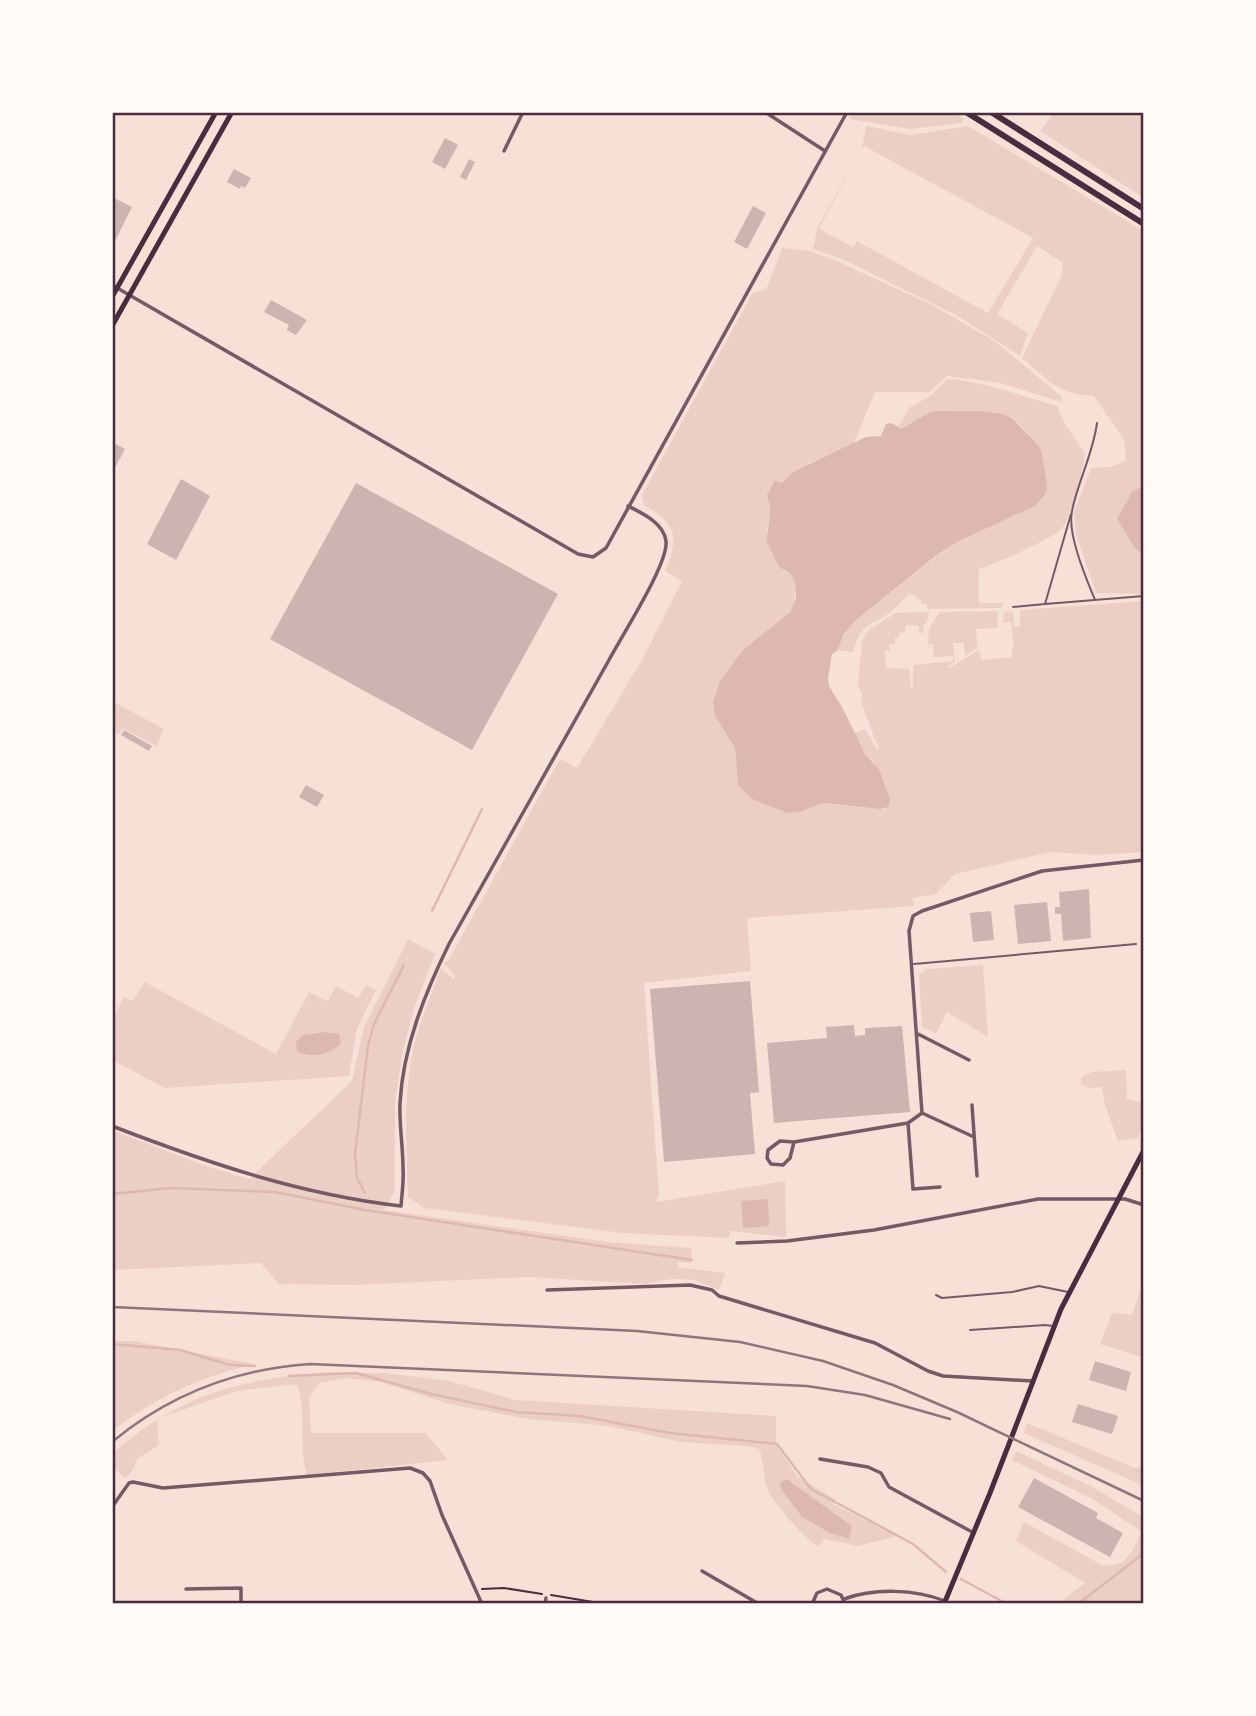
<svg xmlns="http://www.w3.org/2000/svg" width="1256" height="1716" font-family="'Space Grotesk',sans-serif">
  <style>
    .green { fill: #ebcfc5; fill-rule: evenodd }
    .water { fill: #dcb8b0 }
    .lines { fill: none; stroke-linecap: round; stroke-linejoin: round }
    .stream { stroke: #dcb8b0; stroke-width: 2.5 }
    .building { fill: #ccb4b1 }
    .path { stroke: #4a2c40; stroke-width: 2 }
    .service { stroke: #755966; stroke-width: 2 }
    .minor { stroke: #755966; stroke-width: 3.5 }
    .secondary { stroke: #4a2c40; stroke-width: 5 }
    .trunk { stroke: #4a2c40; stroke-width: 6 }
    .rail { stroke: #8f747c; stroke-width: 2.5 }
    .neatline { fill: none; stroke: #4a2c40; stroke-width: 2.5 }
  </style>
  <rect width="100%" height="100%" fill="#f7e1d7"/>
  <g class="green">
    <polygon points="852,112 951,112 964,119 961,123 911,129 850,119"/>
    <polygon points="1054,112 1144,112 1144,198 1040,131"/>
    <path d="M866,126l45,9 57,-9 176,105v254l-12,7 3,56 9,8v38l-48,-1 -20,-59 -2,-22 17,-44 19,-1 16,-6 -2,-21 -30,-44c-38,-2 -44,-15 -72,-38l39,-81 2,-14 -26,-17 -40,68 31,19 -8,23 -64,-41 -112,-55 -31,-11 4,-20 40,-74 -38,74 34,18 4,-6 131,72 45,-75 -169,-92 -2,4z"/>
    <path d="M782,248l29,3 28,11 93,43 64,37 66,55v5l-62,-19 -53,-7 -18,16h-54l-22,53c-14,6 -28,11 -41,17 -13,6 -26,20 -39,21l-5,9 2,15 -3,25 17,39 6,2 5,9 -1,23 -4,7 -20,16 -55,88 20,32 3,37 14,14 24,9 47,-5 20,3 43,3 -11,-46 -10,-9 -11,-21 11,-4 12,20 2,-1 -6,-13 -12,-35 1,-6 -4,-9 4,-45 8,-11 26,-16 33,-1 -2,10 -3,3 -1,8h-4v-7l-14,-1v7l-6,1v4l-4,1v6h-6l1,6 -5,1 1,17 23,1 2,20 2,-2v-22l40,-4v-5l-19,1 -1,-13h-5l1,-15 10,-17 58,-1 1,17 -22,1 1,19 -12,8 -1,-13h-11l2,19 -7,4 1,2 28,-17h3l1,9 31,-3v-8l2,-2 -3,-25h-8l1,-10 9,-1 1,15 6,1v-17l124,-9v251l-50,3 -43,-3 -96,22 -19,20 -24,4 2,8 -167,12 4,53 -107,12 15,213 -3,6 129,-21 1,56 -56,-6 -1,7 -106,-5 -199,-25 -16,-11c-1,-45 -5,-90 3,-136 5,-32 19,-62 30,-93l13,11 1,-3 -11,-13 4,-2 112,-202 17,9 66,-110 39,-77 -17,-10c15,-35 11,-47 -21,-66l-2,-10 111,-203 13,-2z"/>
    <path d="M947,379c38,2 74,17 110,27l6,15 22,32c-1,14 -14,64 -22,74 -9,12 -67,36 -84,42v34h25l-3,5 -74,1v-5h-6v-4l-11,-7c-6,5 -10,11 -16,16 -21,19 -32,9 -41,43l-15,-2 5,-15 13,-15 81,-64 20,-14 78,-36 3,-61c-8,-9 -17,-21 -27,-28 -12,-7 -64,-8 -78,-5 -12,2 -23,15 -35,15l12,-20 22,-12z"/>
    <polygon points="112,701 164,729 156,746 123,728 119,734 112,730"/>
    <polygon points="408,939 435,954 415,1005 403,1050 395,1101 395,1191 384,1210 607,1242 692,1248 691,1263 678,1262 677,1267 725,1273 719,1290 694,1280 672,1279 645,1284 528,1277 356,1285 279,1284 261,1263 112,1270 112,1130 206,1166 249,1179 352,1081 364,1027"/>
    <polygon points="983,965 988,1037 947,1012 936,1034 922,1027 919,975 927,969"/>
    <polygon points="145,982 276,1054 309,992 328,1001 336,986 358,998 366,985 376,990 357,1028 349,1076 165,1088 112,1060 112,1020 124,997 132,1001"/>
    <polygon points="1126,1070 1127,1099 1144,1103 1144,1121 1138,1138 1118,1141 1105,1105 1102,1087 1089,1088 1081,1084 1081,1077 1092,1072"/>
    <polygon points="1144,1279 1144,1358 1100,1344 1112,1313 1132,1315"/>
    <path d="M112,1341h22l120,23c-55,13 -97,33 -142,67z"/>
    <path d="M326,1372l60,1 63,8 67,19 260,16v29l22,32 37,22 -2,5 64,32 -39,10 -34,-7 -6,7c-15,-9 -44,-42 -51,-58 -4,-13 -3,-26 -8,-39l-12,-3 -66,-4 -72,-16 -80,-7 -80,-15 -68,-22 -35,-4 -27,5 -10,15 2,35h115l22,27 -141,15c-9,-29 0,-62 -10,-91l-60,7 -80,28 2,26 -22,14 -5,12 -7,7 -13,-11v-13c68,-60 126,-74 214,-82zM787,1479l65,47 -24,6 -26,-15 -21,-28z"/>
    <polygon points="1027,1423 1135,1468 1144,1466 1144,1486 1024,1433"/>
    <path d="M1016,1451l75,35 53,32v86h-86l27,-21 -69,-42 8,-19 78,43c25,4 30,-14 40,-33l-51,-34 -79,-38z"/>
  </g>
  <g class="water">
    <path d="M934,411h45l25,3 9,5 25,26 4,8 5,32 -1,8 -11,13 -78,36 -20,13 -81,65 -13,15 -5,15 -6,4 -4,24 1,8 14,23 22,45 14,15 11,31 -2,7 -8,2 -57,-6 -24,9 -11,1 -36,-14 -14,-14 -3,-37 -20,-32 -2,-14 7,-21 22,-30 48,-39 6,-14 -1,-16 -5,-9 -11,-6 -12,-25 3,-35 -3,-12 7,-14 8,1 11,-10 73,-35 15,-1 5,-12 5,-1c1,0 9,5 10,5 3,0 26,-15 33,-17z"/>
    <polygon points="1144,485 1144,556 1135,548 1117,519 1132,492"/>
    <path d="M325,1032l14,2 2,10c-12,10 -30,15 -44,7l-1,-9 7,-7z"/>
    <polygon points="768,1199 769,1226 743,1228 741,1201"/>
    <polygon points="787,1479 852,1526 849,1539 828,1532 802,1517 781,1489 780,1483"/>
  </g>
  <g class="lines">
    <g class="stream">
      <polyline points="432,911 482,809"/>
      <polyline points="365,1193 357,1178 355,1154 368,1046 374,1024 404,965"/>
      <polyline points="112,1194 171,1188 275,1192 365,1210 692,1260"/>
      <polyline points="112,1344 180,1350 230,1365 255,1366"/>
      <polyline points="289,1376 356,1373 431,1394 516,1412 580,1416 670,1433 777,1444 811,1489 913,1544 946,1572"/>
      <polyline points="961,1579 1007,1604"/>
      <polyline points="1078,1604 1144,1553"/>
    </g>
  </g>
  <g class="building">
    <polygon points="445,138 458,145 445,169 432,162"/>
    <polygon points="469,159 475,162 466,180 460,177"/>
    <polygon points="234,169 251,178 245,188 241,186 240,189 227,182"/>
    <polygon points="112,197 132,207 114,243 112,242"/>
    <polygon points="753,206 766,213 747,249 734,242"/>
    <polygon points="271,300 307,320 296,335 287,330 289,325 264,312"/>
    <polygon points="112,442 125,449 112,473"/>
    <polygon points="181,479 210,496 176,560 147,544"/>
    <polygon points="356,483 558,594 472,750 270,639"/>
    <polygon points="124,730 152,746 149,751 121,735"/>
    <polygon points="306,785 324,795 317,807 299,797"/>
    <polygon points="1089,889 1091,938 1063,941 1061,914 1055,914 1055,907 1060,907 1059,892"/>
    <polygon points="1047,902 1051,941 1018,944 1014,905"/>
    <polygon points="991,911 994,940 973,942 970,913"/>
    <polygon points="750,981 759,1092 750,1093 755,1154 664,1162 650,989"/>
    <polygon points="854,1025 855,1036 865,1035 865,1028 902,1026 910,1112 774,1123 767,1043 827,1038 826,1027"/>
    <polygon points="1095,1361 1131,1372 1126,1391 1089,1380"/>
    <polygon points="1078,1404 1118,1416 1112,1434 1072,1422"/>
    <polygon points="1034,1478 1098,1513 1096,1518 1123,1533 1110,1557 1018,1507"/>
  </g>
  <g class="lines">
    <g class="path">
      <polyline points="482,1589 504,1588 542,1594"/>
      <polyline points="551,1595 605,1604"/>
    </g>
    <g class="service">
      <path d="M1095,600c-9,-22 -28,-66 -23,-89 6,-30 21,-57 25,-88"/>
      <polyline points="1045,604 1144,596"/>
      <polyline points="1013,607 1045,604 1071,514"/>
      <polyline points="914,964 1136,944"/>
      <polyline points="936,1295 942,1298 1012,1292 1039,1286 1068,1292"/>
      <polyline points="970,1330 1045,1325 1053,1326"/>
    </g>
    <g class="minor">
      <polyline points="765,112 825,151"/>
      <polyline points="504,151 523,112"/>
      <polyline points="112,285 578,554 593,557 606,548 847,112"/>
      <polyline points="918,1034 969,1060"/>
      <polyline points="972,1105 977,1176"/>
      <polyline points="922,1113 974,1137"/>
      <polyline points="908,1123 913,1189 940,1187"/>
      <path d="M112,1126c96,37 187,68 289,80 1,-13 3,-26 2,-38 0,-22 -4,-44 -3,-65 3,-56 25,-110 49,-159 53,-95 107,-189 160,-284 12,-23 60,-97 57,-119 -2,-18 -24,-28 -38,-35"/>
      <polyline points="794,1142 790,1158 783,1165 771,1164 767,1158 768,1150 780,1141 794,1142 908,1123 922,1113 909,931 913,916 922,911 1042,871 1144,860"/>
      <polyline points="737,1243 787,1241 874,1230 1038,1199 1125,1199 1144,1205"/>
      <polyline points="547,1290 690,1285 712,1290 719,1296 875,1343 928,1371 943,1376 1032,1381"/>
      <polyline points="820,1459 868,1467 881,1473 889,1487 974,1533"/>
      <polyline points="112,1507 129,1483 133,1482 163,1488 410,1468 423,1473 430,1481 442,1515 482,1604"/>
      <polyline points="702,1571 759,1604"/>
      <polyline points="186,1589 241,1588 241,1604"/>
      <path d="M844,1599c30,-11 71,-10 101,2"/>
      <polyline points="545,1604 546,1598"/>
      <polyline points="812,1604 817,1593 827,1589 841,1595 845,1604"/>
    </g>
    <g class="secondary">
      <polyline points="112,297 216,112"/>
      <polyline points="112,326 232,112"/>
      <polyline points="944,1604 990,1493 1061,1309 1144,1150"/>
    </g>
    <g class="trunk">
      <polyline points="966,112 1144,224"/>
      <polyline points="991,112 1144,209"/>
    </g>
    <g class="rail">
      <polyline points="112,1307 637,1331 740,1342 823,1361 893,1385 957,1412 1144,1501"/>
      <path d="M112,1442c57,-47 124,-73 198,-78l497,22 58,9 85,24"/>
    </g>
  </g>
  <rect width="1256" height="1716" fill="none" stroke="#fffaf5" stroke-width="228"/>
  <rect x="114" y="114" width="1028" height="1488" class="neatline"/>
</svg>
